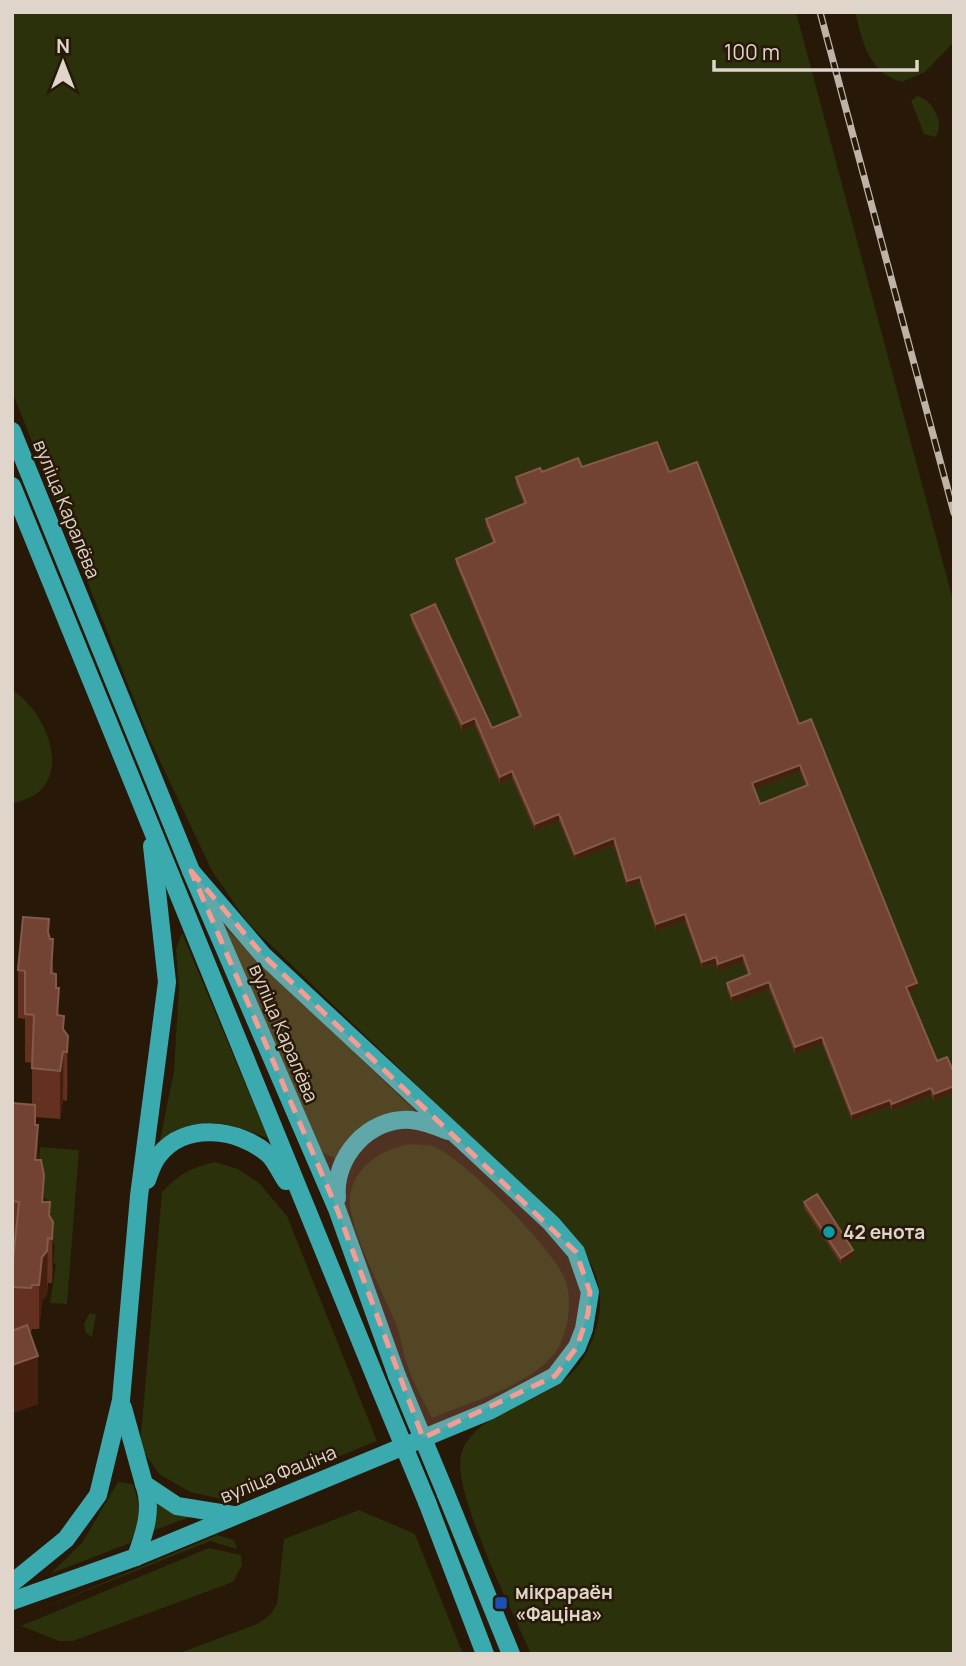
<svg xmlns="http://www.w3.org/2000/svg" width="966" height="1666" font-family="Manrope,sans-serif">
  <style>
    .green { fill: #2a310b }
    .lines { fill: none; stroke-linecap: round; stroke-linejoin: round }
    .major { stroke: #3baaaf; stroke-width: 18 }
    .rail-casing { stroke: #beb3a8; stroke-width: 7 }
    .rail { stroke: #271808; stroke-width: 4.5; stroke-dasharray: 13; stroke-linecap: butt }
    .major-bridge { stroke: #3baaaf; stroke-width: 18 }
    .wall { fill: #643120; fill-rule: evenodd }
    .shaded-wall { fill: #46200f }
    .building { fill: #724332; stroke: #835a4a; stroke-width: 2; fill-rule: evenodd }
    .marked { fill: #f59c93; fill-opacity: 0.2; stroke: #f59c93; stroke-width: 5; stroke-dasharray: 14 9; stroke-linejoin: round }
    .culture-dot { fill: #0f9aa8; stroke: #271808; stroke-width: 2.5 }
    .transit-dot { fill: #1a4fb4; stroke: #271808; stroke-width: 2.5 }
    .labels { text-anchor: middle; stroke-width: 5; stroke-linejoin: round; paint-order: stroke }
    .street-label { font-size: 19px; fill: #e0d5cb; stroke: #271808 }
    .poi-label { font-size: 19px; font-weight: bold; fill: #e0d5cb; stroke: #271808; text-anchor: start }
  </style>
  <rect width="100%" height="100%" fill="#271808"/>
  <g class="green">
    <path d="M12,12h784l158,592v1050h-423c-17,-40 -79,-161 -70,-199 10,-42 81,-52 109,-80 14,-14 22,-31 27,-50 12,-45 -11,-76 -42,-107l-308,-296 -35,-51 -62,-131 -138,-349z"/>
    <path d="M855,12h99v30l-29,30 -23,10c-34,-10 -39,-39 -47,-70z"/>
    <path d="M917,96c15,3 29,28 18,41l-11,-3 -13,-33z"/>
    <path d="M12,690c27,16 53,65 33,95 -7,11 -21,15 -33,19z"/>
    <polygon points="226,929 418,1114 354,1135 335,1158 321,1152"/>
    <path d="M182,933l86,205c-48,-17 -65,-25 -109,7l15,-74 5,-83 -3,-39z"/>
    <path d="M410,1144c8,1 20,0 27,4 31,15 113,98 127,129 10,21 4,59 -10,77 -28,34 -83,47 -122,64 -9,-18 -19,-35 -25,-54 -5,-14 -6,-28 -12,-42 -11,-27 -49,-99 -45,-126 5,-31 33,-47 60,-52z"/>
    <polygon points="40,1147 79,1150 67,1304 50,1303 56,1264 53,1263 55,1244 45,1242 49,1237 50,1215 46,1214 47,1199 36,1198"/>
    <path d="M215,1162l23,7 21,14 28,33 90,225 -148,60 -39,-9 -31,-18 -19,-28 22,-254c16,-17 30,-25 53,-30z"/>
    <polygon points="89,1314 96,1314 92,1337 86,1333 84,1324"/>
    <path d="M118,1482l15,2c8,22 8,38 -3,59l-80,31 32,-31z"/>
    <polygon points="153,1499 193,1516 152,1531"/>
    <polygon points="359,1510 415,1534 463,1654 177,1654 257,1624 270,1615 277,1604 284,1539"/>
    <polygon points="217,1535 234,1540 237,1549 210,1541 21,1617"/>
    <polygon points="209,1548 241,1555 242,1565 233,1582 73,1641 59,1641 21,1626"/>
  </g>
  <g class="lines">
    <g class="major">
      <polyline points="12,431 191,871 337,1209 397,1376"/>
      <polyline points="12,486 378,1384"/>
      <path d="M147,1180c3,-8 6,-18 12,-25 26,-33 79,-27 109,-1 7,6 12,18 18,27"/>
      <path d="M337,1198c-4,-40 31,-81 74,-78 13,1 25,6 37,11"/>
      <polyline points="123,1408 144,1484 177,1506 233,1515"/>
      <polyline points="446,1494 511,1654"/>
      <polyline points="427,1502 485,1654"/>
      <path d="M136,1557c9,-25 17,-48 8,-73"/>
      <polyline points="12,1583 66,1539 98,1495 121,1400 139,1196 167,982 152,846"/>
      <polyline points="12,1601 136,1557 489,1411 555,1376 577,1347 584,1329 590,1292 576,1252 551,1223 263,955 191,871"/>
    </g>
    <g class="rail-casing">
      <polyline id="rail" points="820,12 954,513"/>
    </g>
    <use href="#rail" class="rail"/>
    <g class="major-bridge">
      <polyline points="397,1376 446,1494"/>
      <polyline points="378,1384 427,1502"/>
    </g>
  </g>
  <g class="wall">
    <path d="M582,467l87,5 130,252 118,265 -8,4 28,68 17,12v20l-20,8 -3,-6 -39,16 -2,-5 -38,15 -30,-78 -27,11 -26,-65 -37,14 -5,-13v-7l21,-8 -5,-13 -25,9 -2,-7 -14,4 -17,-47 -29,10 -16,-48 -13,4 -13,-42 -39,15 -16,-39 -24,10 -23,-53 -12,6 -25,-59 -13,6 -51,-110v-6l81,113 27,-11 -63,-152v-6l37,-16 -7,-17v-7l38,-15 -8,-20v-7l26,-5zM800,771l6,15 -46,18 -6,-15z"/>
    <polygon points="49,935 59,1016 64,1031 68,1036 67,1101 63,1100 60,1119 35,1117 38,1160 44,1202 50,1217 53,1222 53,1266 52,1283 48,1283 47,1295 42,1301 39,1329 32,1329 31,1332 29,1332 38,1404 12,1413 12,1270 15,1245 12,1245 12,1103 32,1105 32,1063 25,1062 25,1019 18,1018 18,970"/>
    <polygon points="804,1202 853,1256 841,1264 804,1208"/>
  </g>
  <g class="shaded-wall">
    <polygon points="475,718 475,725 462,731 462,724"/>
    <polygon points="800,765 800,771 752,790 752,783"/>
    <polygon points="512,771 512,778 500,784 500,777"/>
    <polygon points="559,814 559,821 535,831 535,824"/>
    <polygon points="614,838 614,845 575,860 575,854"/>
    <polygon points="640,877 640,883 627,887 627,881"/>
    <polygon points="685,914 685,921 656,931 656,924"/>
    <polygon points="743,955 743,962 718,971 718,964"/>
    <polygon points="716,957 716,964 702,968 702,962"/>
    <polygon points="769,982 769,989 732,1003 732,996"/>
    <polygon points="917,983 917,989 906,994 906,987"/>
    <polygon points="64,1016 63,1100 60,1119 60,1071"/>
    <polygon points="68,1036 68,1084 67,1101 67,1052"/>
    <polygon points="822,1037 822,1043 795,1054 795,1047"/>
    <polygon points="954,1086 954,1093 934,1101 934,1094"/>
    <polygon points="931,1088 931,1095 892,1111 892,1104"/>
    <polygon points="890,1100 890,1106 852,1121 852,1114"/>
    <polygon points="38,1125 38,1169 35,1160"/>
    <polygon points="44,1175 44,1219 42,1202"/>
    <polygon points="53,1222 53,1266 52,1283 52,1239"/>
    <polygon points="48,1238 47,1295 42,1301 39,1329 39,1285 42,1257"/>
    <polygon points="853,1250 853,1256 841,1264 841,1258"/>
    <polygon points="38,1356 38,1404 12,1413 12,1365"/>
  </g>
  <g class="building">
    <path d="M657,442l12,30 28,-10 102,262 12,-5 106,264 -11,4 31,74 10,-4 7,16v13l-20,8 -3,-6 -39,16 -2,-4 -38,14 -30,-77 -27,10 -26,-65 -37,14 -5,-13 23,-9 -7,-19 -25,9 -2,-7 -14,5 -17,-48 -29,10 -16,-47 -13,4 -13,-43 -39,16 -16,-40 -24,10 -23,-53 -12,6 -25,-59 -13,6 -51,-109 24,-11 57,124 29,-12 -65,-157 39,-17 -9,-23 40,-16 -10,-26 24,-9 2,4 36,-14 4,9zM800,765l8,20 -48,19 -8,-21z"/>
    <polygon points="23,917 49,919 48,932 50,939 53,939 51,973 56,974 56,988 59,988 57,1015 64,1016 63,1029 68,1036 67,1052 63,1052 60,1071 32,1068 34,1015 25,1014 25,971 18,970"/>
    <polygon points="12,1103 35,1105 35,1125 38,1125 35,1160 41,1160 44,1175 42,1202 50,1202 49,1215 53,1222 52,1239 48,1238 47,1251 42,1257 39,1285 32,1285 31,1288 12,1287 12,1270 19,1202 12,1201"/>
    <polygon points="817,1194 853,1250 841,1258 804,1202"/>
    <polygon points="27,1325 38,1356 12,1365 12,1331"/>
  </g>
  <path class="marked" d="M191,871l72,84 313,297 14,40 -2,22 -11,33 -22,29 -132,62 -86,-229z"/>
  <circle class="culture-dot" cx="829" cy="1232" r="7"/>
  <rect class="transit-dot" x="494" y="1596" width="14" height="14" rx="3.5"/>
  <g class="labels">
    <g class="street-label">
      <text transform="translate(67 509) rotate(68)" y="7">вуліца Каралёва</text>
      <text transform="translate(284 1033) rotate(67)" y="7">вуліца Каралёва</text>
      <text transform="translate(278 1474) rotate(-22)" y="7">вуліца Фаціна</text>
    </g>
    <g class="poi-label">
      <text x="843" y="1239">42 енота</text>
      <text x="515" y="1599">мікрараён<tspan x="515" dy="22">«Фаціна»</tspan></text>
    </g>
  </g>
  <rect width="966" height="1666" fill="none" stroke="#e0d5cb" stroke-width="28"/>
  <g transform="translate(63 63)" stroke="#271808" stroke-width="5" paint-order="stroke">
  <path d="M0-5L12 26L0 18L-12 26Z" fill="#e0d5cb"/>
  <text y="-10" font-size="19" font-weight="bold" text-anchor="middle" fill="#e0d5cb">N</text>
  </g>
  <path d="M714 60v10h203v-10" fill="none" stroke="#e0d5cb" stroke-width="3.5"/>
  <text x="724" y="60" font-size="21" fill="#e0d5cb" stroke="#271808" stroke-width="5" paint-order="stroke">100 m</text>
</svg>
